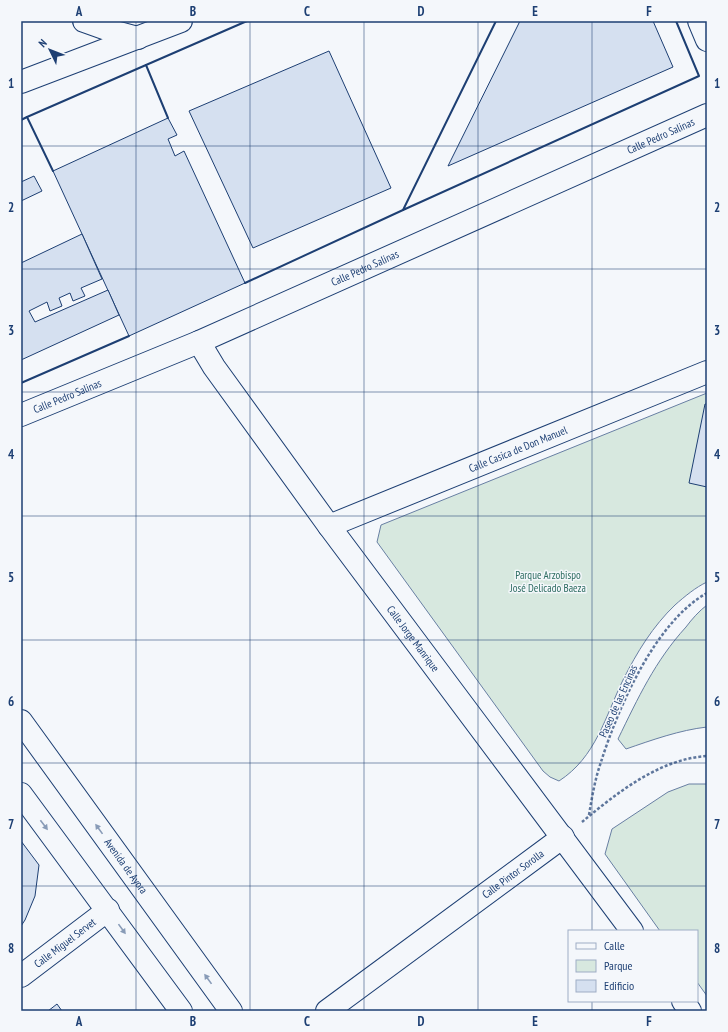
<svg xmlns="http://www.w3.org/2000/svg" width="728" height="1032" font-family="'PT Sans Narrow',sans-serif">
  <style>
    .green { fill: #d7e8df; stroke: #687fa3 }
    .building { fill: #d5e0f0; stroke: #1d3f73 }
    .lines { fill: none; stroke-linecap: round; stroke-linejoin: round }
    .minor-casing { stroke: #1d3f73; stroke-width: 24 }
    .major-casing { stroke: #1d3f73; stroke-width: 24 }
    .path { stroke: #5e769c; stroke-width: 2.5; stroke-dasharray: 3 2; stroke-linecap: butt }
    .minor { stroke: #f4f7fb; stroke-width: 22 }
    .major { stroke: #f4f7fb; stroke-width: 22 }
    .wall { stroke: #1d3f73; stroke-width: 2 }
    .oneway { fill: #889bb7 }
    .grid { fill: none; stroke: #1d3f73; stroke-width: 1; stroke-opacity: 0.55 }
    .labels { text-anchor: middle; stroke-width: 3; stroke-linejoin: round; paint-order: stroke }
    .street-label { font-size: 11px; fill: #1d3f73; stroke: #f4f7fb }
    .park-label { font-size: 11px; fill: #2c6c60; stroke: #f4f7fb }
    .neatline { fill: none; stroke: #1d3f73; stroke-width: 1.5 }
    .grid-label { font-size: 13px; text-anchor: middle; font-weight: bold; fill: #1d3f73 }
  </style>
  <rect width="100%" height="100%" fill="#f4f7fb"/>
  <g class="green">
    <path d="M707,393v189c-11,5 -23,15 -32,23 -22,21 -38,47 -52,75 -18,37 -27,77 -64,101l-9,-4 -7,-6 -166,-229 4,-17z"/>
    <path d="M707,605v122c-27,3 -55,13 -81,22l-8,-10c20,-41 37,-78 68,-112 6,-8 13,-16 21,-22z"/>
    <polygon points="689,784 707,784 707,996 697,982 697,931 660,931 605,854 612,829 668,792"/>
  </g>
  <g class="building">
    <polygon points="520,21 653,21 673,67 448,166"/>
    <polygon points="329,51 391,188 253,248 189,111"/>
    <polygon points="168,118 177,135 168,139 175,156 184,151 245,283 129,336 53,171"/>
    <polygon points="34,176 42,191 21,201 21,182"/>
    <polygon points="82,234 102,279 81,288 85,296 73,301 70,293 59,298 62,306 50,311 47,302 29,311 35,322 108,290 119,315 21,360 21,263"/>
    <polygon points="705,404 707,404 707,487 689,483"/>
    <polygon points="21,841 39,865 35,896 25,920 21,926"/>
    <polygon points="57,1004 62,1011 48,1011"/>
  </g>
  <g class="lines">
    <g class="minor-casing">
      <g id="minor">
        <polyline points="84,21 112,31 138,38"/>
        <polyline points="699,21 707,40"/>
        <path id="s1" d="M199,342l15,25 115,159 303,405"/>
        <path id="s2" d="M21,415l178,-73 508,-227"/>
        <path id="s3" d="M329,526l378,-154"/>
        <path id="s4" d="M21,721l210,290"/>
        <polyline points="21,794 181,1011"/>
        <path id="s5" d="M21,976l87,-66"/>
        <polyline points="683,1001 690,1011"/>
        <path id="s6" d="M327,1011l236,-174"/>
      </g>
    </g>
    <g class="major-casing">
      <polyline id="major" points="21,82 181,21"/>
    </g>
    <g class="path">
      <path d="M589,815c3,-18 6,-36 12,-53 17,-54 54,-140 106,-169"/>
      <path d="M582,822c35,-29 77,-63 125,-66"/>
    </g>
    <use href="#minor" class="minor"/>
    <use href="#major" class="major"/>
    <g class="wall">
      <polyline points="496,21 403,210 699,76 676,21"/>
      <polyline points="27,117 146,65"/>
      <polyline points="168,118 146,65 247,21"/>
      <polyline points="21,120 27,117 53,171"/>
      <polyline points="245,283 403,210"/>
      <polyline points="21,383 129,336"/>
    </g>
  </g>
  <defs><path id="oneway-solid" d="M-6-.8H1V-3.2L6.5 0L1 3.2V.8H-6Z"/></defs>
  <g class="oneway">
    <use href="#oneway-solid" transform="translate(44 825) rotate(53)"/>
    <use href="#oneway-solid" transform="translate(99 829) rotate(-126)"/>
    <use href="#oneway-solid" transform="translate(122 929) rotate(54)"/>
    <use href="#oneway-solid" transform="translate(208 979) rotate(-126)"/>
  </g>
  <path class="grid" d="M136,21v990M250,21v990M364,21v990M478,21v990M592,21v910M21,146h686M21,269h686M21,392h686M21,516h686M21,640h686M21,763h686M21,886h686M592,1001v10"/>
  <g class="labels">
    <g class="street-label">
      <text dy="4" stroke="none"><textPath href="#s2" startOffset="698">Calle Pedro Salinas</textPath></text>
      <text dy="4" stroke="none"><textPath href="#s2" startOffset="374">Calle Pedro Salinas</textPath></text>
      <text dy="4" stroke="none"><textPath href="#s2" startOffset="50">Calle Pedro Salinas</textPath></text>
      <text dy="4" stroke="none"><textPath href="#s3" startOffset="204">Calle Casica de Don Manuel</textPath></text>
      <text dy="4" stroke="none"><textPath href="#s1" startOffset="366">Calle Jorge Manrique</textPath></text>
      <text transform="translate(618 701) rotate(-66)" y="4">Paseo de las Encinas</text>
      <text dy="4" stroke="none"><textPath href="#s4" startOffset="179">Avenida de Ayora</textPath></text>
      <text dy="4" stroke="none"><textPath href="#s6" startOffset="231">Calle Pintor Sorolla</textPath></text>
      <text dy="4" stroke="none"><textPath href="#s5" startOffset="55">Calle Miguel Servet</textPath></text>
    </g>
    <g class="park-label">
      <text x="548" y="579">Parque Arzobispo<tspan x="548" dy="13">José Delicado Baeza</tspan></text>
    </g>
  </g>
  <rect width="728" height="1032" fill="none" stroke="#f4f7fb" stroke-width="44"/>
  <rect x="568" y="930" width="130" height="72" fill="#f4f7fb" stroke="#9eadc5"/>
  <rect x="576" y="943" width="20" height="6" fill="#f4f7fb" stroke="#9eadc5"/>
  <text x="604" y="950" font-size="12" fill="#1d3f73">Calle</text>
  <rect x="576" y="960" width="20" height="12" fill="#d7e8df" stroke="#9eadc5"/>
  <text x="604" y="970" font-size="12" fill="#1d3f73">Parque</text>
  <rect x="576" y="980" width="20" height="12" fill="#d5e0f0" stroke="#9eadc5"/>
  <text x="604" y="990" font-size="12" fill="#1d3f73">Edificio</text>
  <g transform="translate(50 50) rotate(313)" stroke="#f4f7fb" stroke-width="3" paint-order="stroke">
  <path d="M0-3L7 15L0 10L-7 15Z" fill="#1d3f73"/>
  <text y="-6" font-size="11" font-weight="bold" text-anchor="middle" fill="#1d3f73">N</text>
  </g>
  <rect x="22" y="22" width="684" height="988" class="neatline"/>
  <g class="grid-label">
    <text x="79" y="16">A</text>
    <text x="193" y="16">B</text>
    <text x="307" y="16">C</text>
    <text x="421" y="16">D</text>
    <text x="535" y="16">E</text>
    <text x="649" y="16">F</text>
    <text x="11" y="88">1</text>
    <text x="717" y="88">1</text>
    <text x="11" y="212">2</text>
    <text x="717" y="212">2</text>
    <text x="11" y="335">3</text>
    <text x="717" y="335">3</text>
    <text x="11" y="459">4</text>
    <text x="717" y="459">4</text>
    <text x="11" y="582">5</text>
    <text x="717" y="582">5</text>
    <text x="11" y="706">6</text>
    <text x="717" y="706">6</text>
    <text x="11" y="829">7</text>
    <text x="717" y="829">7</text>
    <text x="11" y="953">8</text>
    <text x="717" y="953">8</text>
    <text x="79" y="1026">A</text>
    <text x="193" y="1026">B</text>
    <text x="307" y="1026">C</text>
    <text x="421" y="1026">D</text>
    <text x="535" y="1026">E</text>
    <text x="649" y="1026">F</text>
  </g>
</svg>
